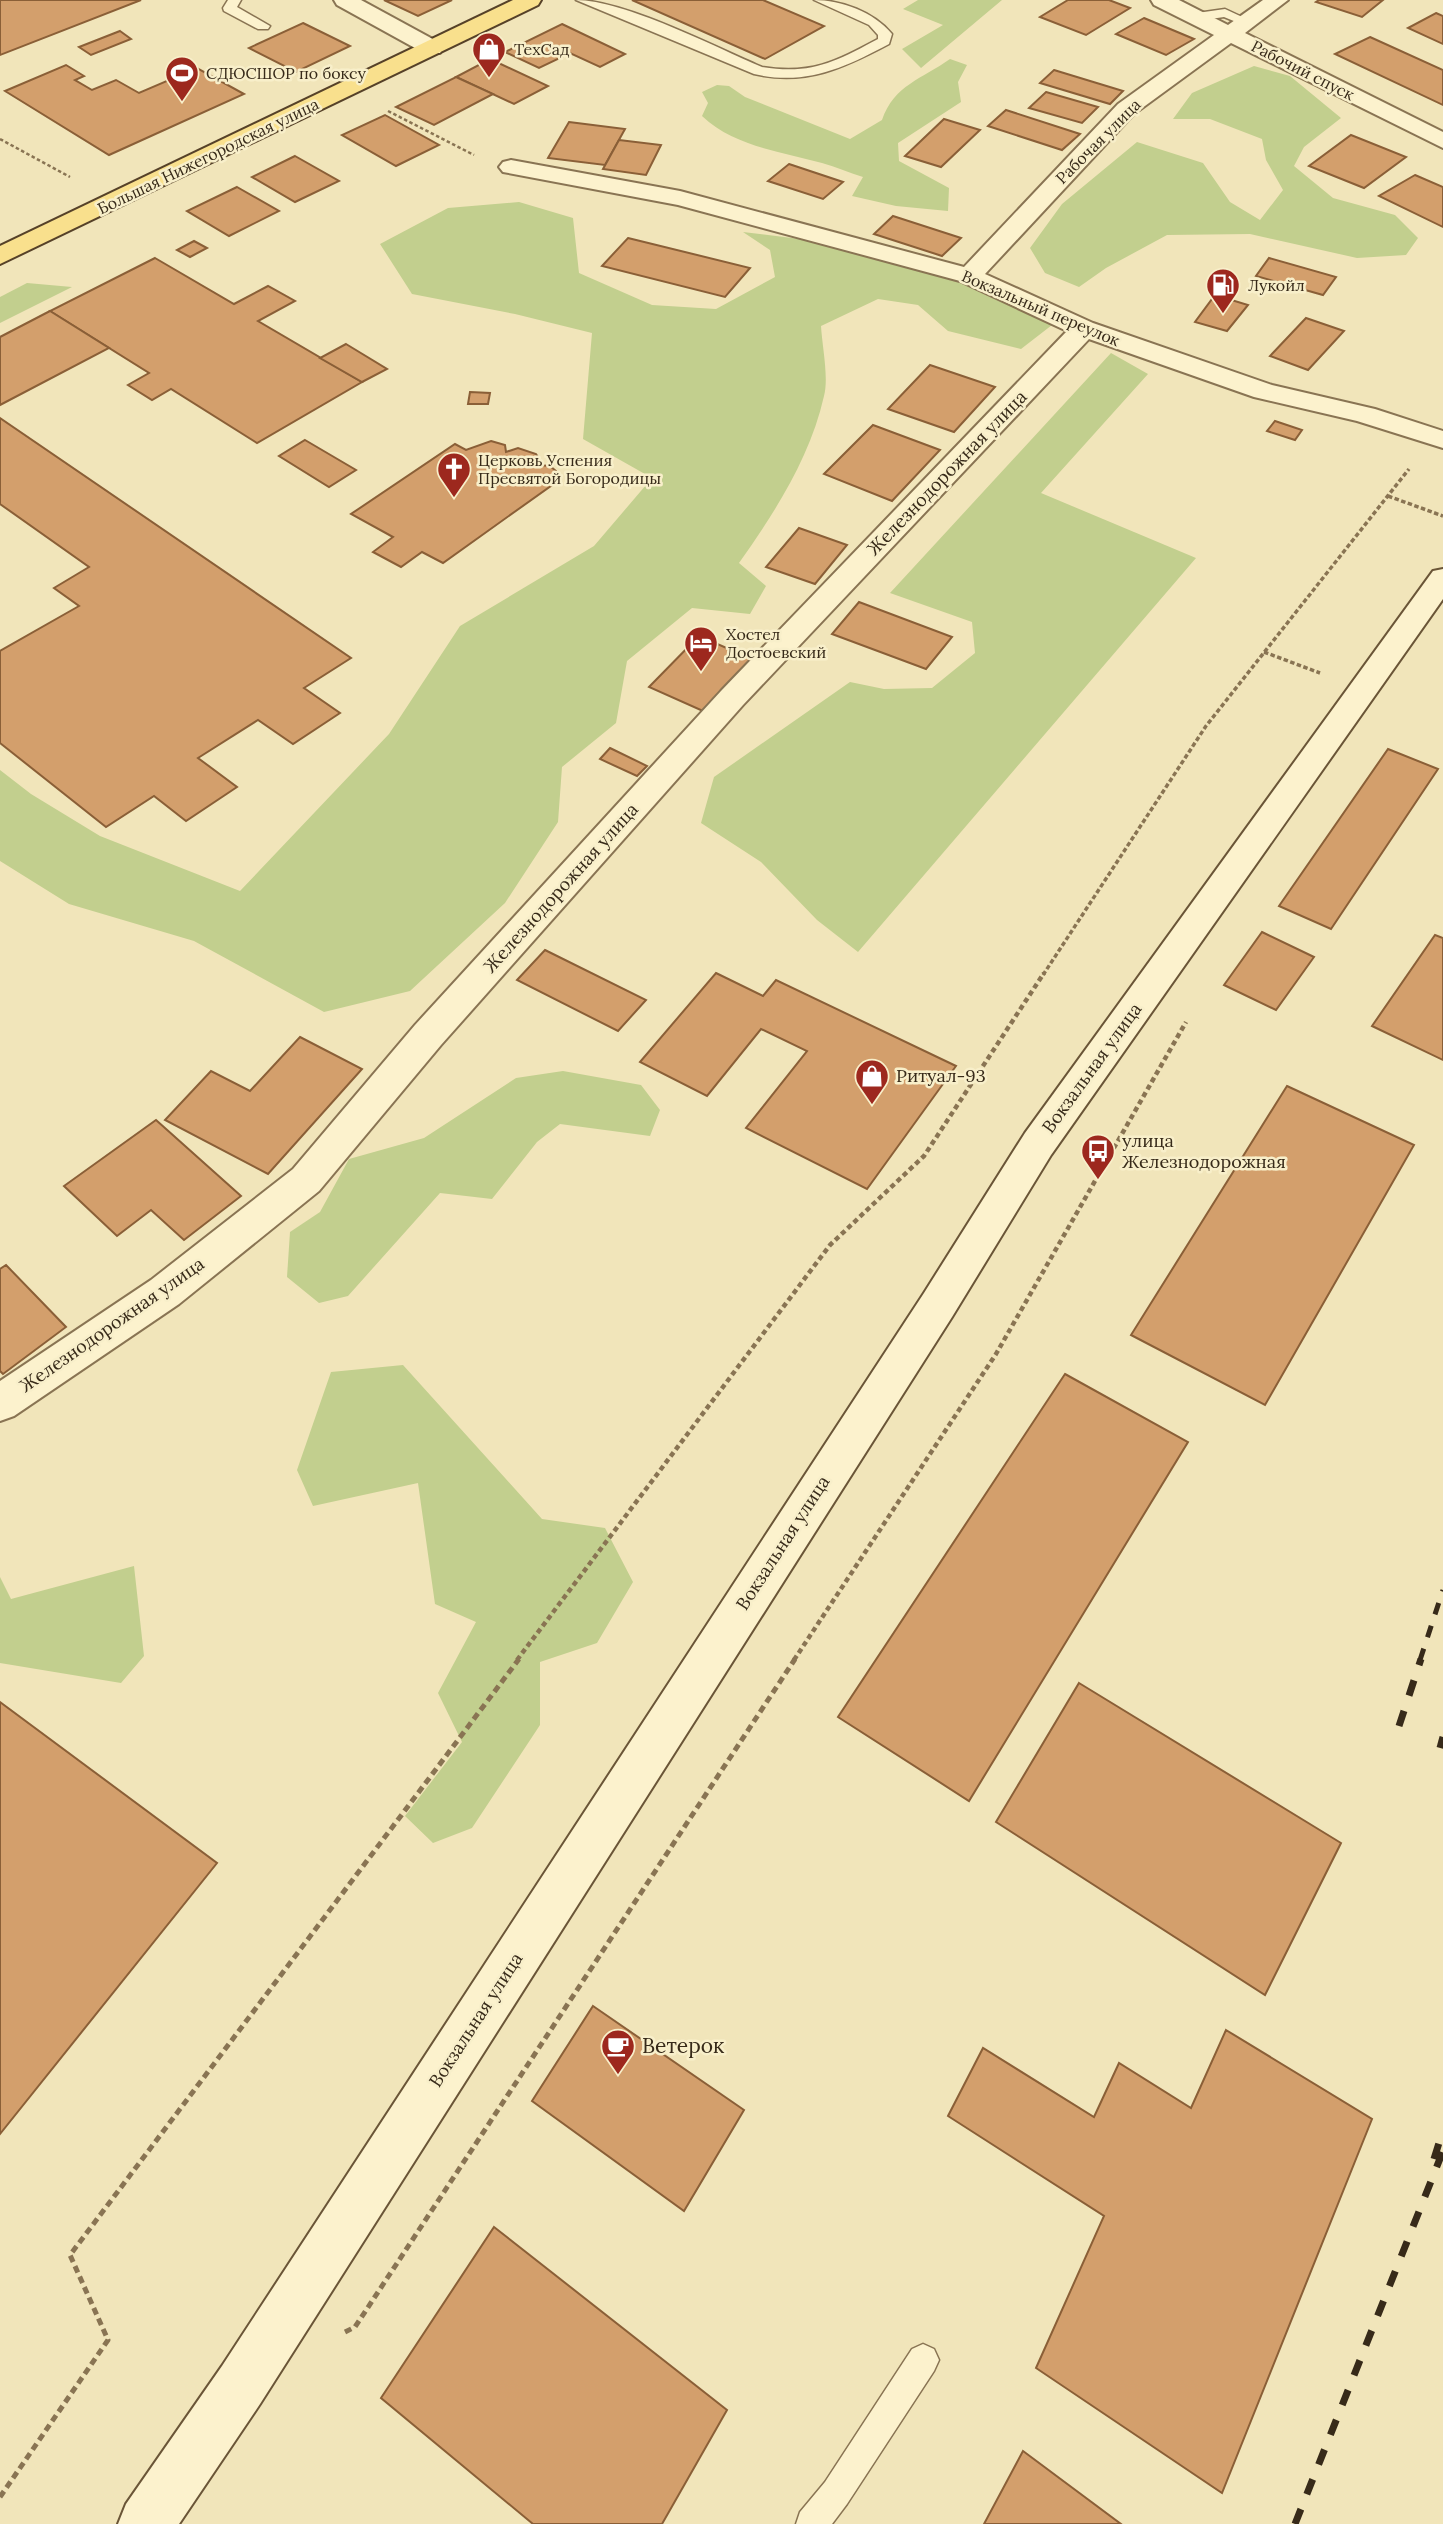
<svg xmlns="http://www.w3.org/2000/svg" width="1443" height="2524" font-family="Lora,serif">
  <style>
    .green { fill: #c2cf8e }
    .building { fill: #d39f6c; stroke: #8a5f37; stroke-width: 2 }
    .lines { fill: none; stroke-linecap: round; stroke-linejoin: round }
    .service-casing { stroke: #897453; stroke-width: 3 }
    .minor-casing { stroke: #897453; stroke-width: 4 }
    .secondary-casing { stroke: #6a5537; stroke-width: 4 }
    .primary-casing { stroke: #564128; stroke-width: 4 }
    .path-far3 { stroke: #897453; stroke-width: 2.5; stroke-dasharray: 3.5 2.5; stroke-linecap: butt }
    .path-far2 { stroke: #897453; stroke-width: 3.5; stroke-dasharray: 4.5 2.5; stroke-linecap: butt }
    .path-far1 { stroke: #897453; stroke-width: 4.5; stroke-dasharray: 5 3.5; stroke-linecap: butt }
    .path { stroke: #897453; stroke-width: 5; stroke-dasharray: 7 4.5; stroke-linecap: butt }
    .service { fill: #fcf2cd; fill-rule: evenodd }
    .minor { fill: #fcf2cd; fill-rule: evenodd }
    .secondary { fill: #fcf2cd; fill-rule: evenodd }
    .primary { fill: #f9e08d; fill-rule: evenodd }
    .rail-far1 { stroke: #372a19; stroke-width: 5; stroke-dasharray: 12 12; stroke-linecap: butt }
    .rail { stroke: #372a19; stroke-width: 7; stroke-dasharray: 16 16; stroke-linecap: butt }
    .labels { text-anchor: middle; stroke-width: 5; stroke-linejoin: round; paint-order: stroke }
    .far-poi-label { font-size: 16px; fill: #372a19; stroke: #f8efca; text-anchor: start }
    .far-street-label { font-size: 16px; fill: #372a19; stroke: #f8efca }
    .street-label { font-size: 18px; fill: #372a19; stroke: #f8efca }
    .poi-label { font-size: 18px; fill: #372a19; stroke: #f8efca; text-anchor: start }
    .near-poi-label { font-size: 21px; fill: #372a19; stroke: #f8efca; text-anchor: start }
  </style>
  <rect width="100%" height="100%" fill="#f1e5ba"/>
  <g class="green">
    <polygon points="918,0 1002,0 921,68 902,49 943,25 903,9"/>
    <path d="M950,59l17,6 -9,17 3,20 -63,41 1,18 50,27 -1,23 -52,-5 -44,-10 11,-19c-13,-4 -27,-10 -41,-14 -42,-12 -87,-16 -120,-47l6,-13 -6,-11 15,-7 12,1 16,11 105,42 32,-19c12,-35 40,-41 68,-61z"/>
    <polygon points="1254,66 1290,76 1341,118 1304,147 1294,166 1333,198 1395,215 1418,238 1406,255 1357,258 1250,234 1167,235 1106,268 1079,287 1045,273 1030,248 1062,204 1137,142 1203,163 1230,202 1260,220 1283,190 1266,160 1262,139 1210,119 1173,119 1192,93"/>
    <path d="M519,202l54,16 6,55 73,32 64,4 59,-32 -5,-27 -27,-18 73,9 131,35 105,49 -31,24 -73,-18 -30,-26 -40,-6 -57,27c1,19 8,52 3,70 -14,62 -49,116 -85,167l27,23 -16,28 -58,-6 -65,53 -11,62 -54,44 -4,55 -53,81 -95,88 -86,21 -130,-71 -125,-37 -69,-43v-91l31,24 69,42 140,55 149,-157 71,-108 134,-80 58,-68 -69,-39 9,-106 -77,-19 -103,-20 -32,-50 68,-36z"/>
    <polygon points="27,283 72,287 0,323 0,297"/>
    <polygon points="1111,353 1148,374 1041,493 1196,558 858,952 817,920 761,862 701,823 714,777 850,682 884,689 932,688 975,653 972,622 890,593"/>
    <polygon points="563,1071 641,1085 660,1110 650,1136 560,1124 537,1142 492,1199 440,1193 348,1296 319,1303 287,1277 290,1232 320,1212 349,1159 424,1138 516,1078"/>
    <polygon points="403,1365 542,1519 605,1528 633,1582 597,1643 540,1662 540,1725 472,1828 433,1843 405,1816 462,1742 438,1693 476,1622 435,1604 418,1483 313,1506 297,1470 331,1372"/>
    <polygon points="134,1566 144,1656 121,1683 0,1663 0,1577 11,1599"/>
  </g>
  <g class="building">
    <polygon points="0,0 141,0 0,55"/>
    <polygon points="384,0 452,0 418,16"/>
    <polygon points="632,0 763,0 824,26 765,59"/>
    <polygon points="1068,0 1109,0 1130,8 1086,35 1040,17"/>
    <polygon points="1319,0 1383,0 1362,17 1316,2"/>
    <polygon points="1436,13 1443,16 1443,44 1408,28"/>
    <polygon points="1144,18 1194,39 1166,55 1116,34"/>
    <polygon points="303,23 350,46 296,72 249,48"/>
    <polygon points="562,24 625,54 600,67 570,53 539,68 505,52"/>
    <polygon points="120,31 131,39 91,55 79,47"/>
    <polygon points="1370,37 1443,70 1443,105 1335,54"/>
    <polygon points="490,59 548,86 514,104 456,77"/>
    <polygon points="66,65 84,76 75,80 92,90 116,80 139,93 197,68 244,94 109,155 5,91"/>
    <polygon points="1054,70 1123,91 1110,104 1040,83"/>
    <polygon points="456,77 493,94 434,125 396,107"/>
    <polygon points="1046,92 1098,107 1082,123 1029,108"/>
    <polygon points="1006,110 1080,134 1062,150 988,126"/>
    <polygon points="385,115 439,145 396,166 342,135"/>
    <polygon points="944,119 980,130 941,167 905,156"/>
    <polygon points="569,122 625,129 605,165 548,158"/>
    <polygon points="1351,135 1406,157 1364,188 1309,166"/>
    <polygon points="619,140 661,145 646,175 603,169"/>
    <polygon points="295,156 339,181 295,202 252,177"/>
    <polygon points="789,164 843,182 823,199 768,181"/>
    <polygon points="1415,175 1443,187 1443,227 1379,196"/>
    <polygon points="237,187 279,211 229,236 187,211"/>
    <polygon points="893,216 961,238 942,256 874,234"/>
    <polygon points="628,238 750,268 725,297 602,266"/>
    <polygon points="194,241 207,248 190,257 177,250"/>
    <polygon points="155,258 234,304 268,286 295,301 258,321 362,382 257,443 171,389 152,400 128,385 149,373 50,311"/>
    <polygon points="1269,258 1336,277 1323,295 1256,276"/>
    <polygon points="1215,295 1248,305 1227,331 1195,322"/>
    <polygon points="50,311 109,348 0,405 0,337"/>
    <polygon points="1306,318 1344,331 1308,370 1270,356"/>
    <polygon points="346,344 387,369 362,382 320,358"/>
    <polygon points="930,365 995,387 954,432 888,409"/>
    <polygon points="470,392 490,393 488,404 468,404"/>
    <polygon points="0,418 351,658 304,688 340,713 293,744 258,720 198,758 237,787 186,821 154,796 106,827 0,743 0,651 79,606 54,588 89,567 0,504"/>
    <polygon points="1275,421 1302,430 1295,440 1267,431"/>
    <polygon points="873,425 940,450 892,501 824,474"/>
    <polygon points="305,440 356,470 329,487 279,456"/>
    <polygon points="491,441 505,445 506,452 518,448 536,454 540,460 538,465 550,466 556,471 558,476 555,483 443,563 422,552 401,567 373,552 393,537 351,514 455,444 466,450"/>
    <polygon points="799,528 847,545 815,584 766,567"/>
    <polygon points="859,602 952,637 926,669 832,634"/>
    <polygon points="699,636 752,659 703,711 649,687"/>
    <polygon points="610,748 647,766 637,776 600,759"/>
    <polygon points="1388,749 1438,769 1331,929 1279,906"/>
    <polygon points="1262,932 1314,957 1276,1010 1224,985"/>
    <polygon points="1435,935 1443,938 1443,1060 1372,1026"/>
    <polygon points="545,950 646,1000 618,1031 517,980"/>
    <polygon points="716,973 763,996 776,980 956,1066 867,1189 746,1128 807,1051 761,1029 707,1096 640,1062"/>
    <polygon points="300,1037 362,1069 268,1174 165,1120 211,1071 250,1091"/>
    <polygon points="1287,1086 1414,1145 1265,1405 1131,1335"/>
    <polygon points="156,1120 241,1196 184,1240 151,1210 117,1236 64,1186"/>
    <polygon points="6,1265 66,1327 3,1374 0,1371 0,1269"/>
    <polygon points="1065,1374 1188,1442 969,1801 838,1717"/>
    <polygon points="1079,1683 1341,1843 1265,1995 996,1822"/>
    <polygon points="0,1702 217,1863 0,2134"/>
    <polygon points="593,2006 744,2110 684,2211 532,2101"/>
    <polygon points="1226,2030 1372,2119 1222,2493 1036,2368 1104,2216 948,2116 983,2048 1094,2117 1119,2063 1191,2108"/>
    <polygon points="494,2227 727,2410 662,2524 533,2524 381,2398"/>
    <polygon points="1023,2451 1121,2524 984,2524"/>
  </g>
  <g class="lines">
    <g class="service-casing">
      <g id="service">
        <polygon points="228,0 241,0 237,7 270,26 268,29 258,29 224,11 223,8"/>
        <path d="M576,0c48,0 139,47 186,67 49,8 73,-5 116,-28v-4l-9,-10 -55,-25c27,0 60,12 78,34l-3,10c-45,24 -83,42 -135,30z"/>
        <polygon points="1225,9 1253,22 1246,26 1224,17 1197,21 1190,17 1197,13"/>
        <polygon points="923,2344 934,2349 939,2360 934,2371 847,2504 832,2524 796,2524 800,2512 825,2482 912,2349"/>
      </g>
    </g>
    <g class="minor-casing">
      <g id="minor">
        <polygon points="334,0 361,0 440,43 443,48 440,53 424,53 337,5"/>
        <polygon points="1151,0 1179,0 1228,25 1263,0 1288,0 1245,33 1443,132 1443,148 1231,43 1134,114 985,274 1093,323 1272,385 1375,409 1443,431 1443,448 1357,421 1254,397 1089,339 743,705 441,1045 319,1191 179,1304 14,1416 0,1421 0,1381 151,1280 293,1169 415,1025 721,691 1067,331 960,281 678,205 503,172 499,167 503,162 511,160 680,191 964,267 1118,104 1214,35 1154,5"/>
      </g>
    </g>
    <g class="secondary-casing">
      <polygon id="secondary" points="1443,569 1443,599 1051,1155 952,1317 260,2404 179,2524 118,2524 126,2504 222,2366 924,1293 1025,1133 1433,571"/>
    </g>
    <g class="primary-casing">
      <polygon id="primary" points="513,0 541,0 538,5 0,264 0,246"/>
    </g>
    <g class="path-far3">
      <polyline points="388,111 474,155"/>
      <polyline points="0,139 70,177"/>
    </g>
    <g class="path-far2">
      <polyline points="1388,496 1443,516"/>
      <polyline points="1264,652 1320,673"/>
      <polyline points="1043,975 1206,726 1409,469"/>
    </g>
    <g class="path-far1">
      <polyline points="517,1660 830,1245 924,1156 1044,973"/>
      <polyline points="794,1660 996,1354 1186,1022"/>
    </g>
    <g class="path">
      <polyline points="345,2332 355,2327 795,1659"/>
      <polyline points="0,2497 108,2340 70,2255 519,1659"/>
    </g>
    <use href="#service" class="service"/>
    <use href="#minor" class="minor"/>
    <use href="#secondary" class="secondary"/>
    <use href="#primary" class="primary"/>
    <polyline class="rail-far1" points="1420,1660 1443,1590"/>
    <g class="rail">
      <polyline points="1399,1726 1421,1659"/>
      <polyline points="1440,1748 1443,1737"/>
      <polyline points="1434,2159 1443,2130"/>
      <polyline points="1295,2524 1443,2151"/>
    </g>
  </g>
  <defs>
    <g id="shop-pin" transform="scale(1.75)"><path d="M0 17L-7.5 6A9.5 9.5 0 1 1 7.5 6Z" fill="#9d281e" stroke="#f8efca"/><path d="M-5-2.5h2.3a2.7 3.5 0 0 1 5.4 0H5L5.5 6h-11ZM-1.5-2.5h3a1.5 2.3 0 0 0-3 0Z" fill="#fff"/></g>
    <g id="stadium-pin" transform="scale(1.75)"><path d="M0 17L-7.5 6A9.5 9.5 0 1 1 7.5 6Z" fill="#9d281e" stroke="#f8efca"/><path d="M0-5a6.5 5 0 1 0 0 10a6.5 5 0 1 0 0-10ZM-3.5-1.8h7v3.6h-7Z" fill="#fff"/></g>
    <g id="fuel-pin" transform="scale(1.75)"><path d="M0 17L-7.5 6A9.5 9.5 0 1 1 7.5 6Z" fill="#9d281e" stroke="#f8efca"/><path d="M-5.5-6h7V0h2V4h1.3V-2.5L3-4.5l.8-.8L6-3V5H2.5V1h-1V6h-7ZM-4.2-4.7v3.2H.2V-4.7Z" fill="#fff"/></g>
    <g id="church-pin" transform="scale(1.75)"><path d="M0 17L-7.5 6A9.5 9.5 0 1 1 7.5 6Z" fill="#9d281e" stroke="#f8efca"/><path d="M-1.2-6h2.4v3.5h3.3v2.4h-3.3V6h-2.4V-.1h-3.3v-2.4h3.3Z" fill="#fff"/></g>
    <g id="hotel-pin" transform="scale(1.75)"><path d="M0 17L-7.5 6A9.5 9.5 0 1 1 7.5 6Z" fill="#9d281e" stroke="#f8efca"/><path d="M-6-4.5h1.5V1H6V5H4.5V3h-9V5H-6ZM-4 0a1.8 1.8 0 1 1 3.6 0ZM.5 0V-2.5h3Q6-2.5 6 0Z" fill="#fff"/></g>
    <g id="bus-pin" transform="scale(1.75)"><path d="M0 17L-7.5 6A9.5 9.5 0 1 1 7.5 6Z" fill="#9d281e" stroke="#f8efca"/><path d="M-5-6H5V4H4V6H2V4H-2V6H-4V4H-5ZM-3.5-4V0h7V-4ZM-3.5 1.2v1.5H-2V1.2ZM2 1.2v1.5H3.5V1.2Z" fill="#fff"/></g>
    <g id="cafe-pin" transform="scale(1.75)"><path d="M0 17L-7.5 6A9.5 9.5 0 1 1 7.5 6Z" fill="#9d281e" stroke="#f8efca"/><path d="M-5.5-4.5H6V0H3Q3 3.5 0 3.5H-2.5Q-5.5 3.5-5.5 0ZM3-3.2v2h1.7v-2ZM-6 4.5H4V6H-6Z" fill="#fff"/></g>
  </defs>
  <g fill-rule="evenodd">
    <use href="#shop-pin" x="489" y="49"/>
    <use href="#stadium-pin" x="182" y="73"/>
    <use href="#fuel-pin" x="1223" y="285"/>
    <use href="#church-pin" x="454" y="469"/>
    <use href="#hotel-pin" x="701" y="643"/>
    <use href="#shop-pin" x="872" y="1076"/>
    <use href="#bus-pin" x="1098" y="1151"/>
    <use href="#cafe-pin" x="618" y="2046"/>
  </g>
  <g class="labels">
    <g class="far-poi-label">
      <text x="514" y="55">ТехСад</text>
      <text x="206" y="79">СДЮСШОР по боксу</text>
      <text x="1248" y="291">Лукойл</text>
      <text x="478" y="466">Церковь Успения<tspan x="478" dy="18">Пресвятой Богородицы</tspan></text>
      <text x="726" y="640">Хостел<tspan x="726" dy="18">Достоевский</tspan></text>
    </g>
    <g class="far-street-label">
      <text transform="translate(1303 70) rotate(27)" y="6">Рабочий спуск</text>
      <text transform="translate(1098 141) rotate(-45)" y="6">Рабочая улица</text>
      <text transform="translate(208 156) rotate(-26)" y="6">Большая Нижегородская улица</text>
      <text transform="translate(1041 308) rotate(23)" y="6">Вокзальный переулок</text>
    </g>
    <g class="street-label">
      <text transform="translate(947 473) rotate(-46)" y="6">Железнодорожная улица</text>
      <text transform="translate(561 888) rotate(-48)" y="6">Железнодорожная улица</text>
      <text transform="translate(1092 1068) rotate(-54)" y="6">Вокзальная улица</text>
      <text transform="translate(112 1325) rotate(-35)" y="6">Железнодорожная улица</text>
      <text transform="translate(783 1543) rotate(-57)" y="6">Вокзальная улица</text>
      <text transform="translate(476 2020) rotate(-57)" y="6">Вокзальная улица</text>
    </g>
    <g class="poi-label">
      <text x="896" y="1082">Ритуал-93</text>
      <text x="1122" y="1147">улица<tspan x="1122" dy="21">Железнодорожная</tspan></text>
    </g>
    <g class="near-poi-label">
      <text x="642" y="2053">Ветерок</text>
    </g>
  </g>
</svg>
